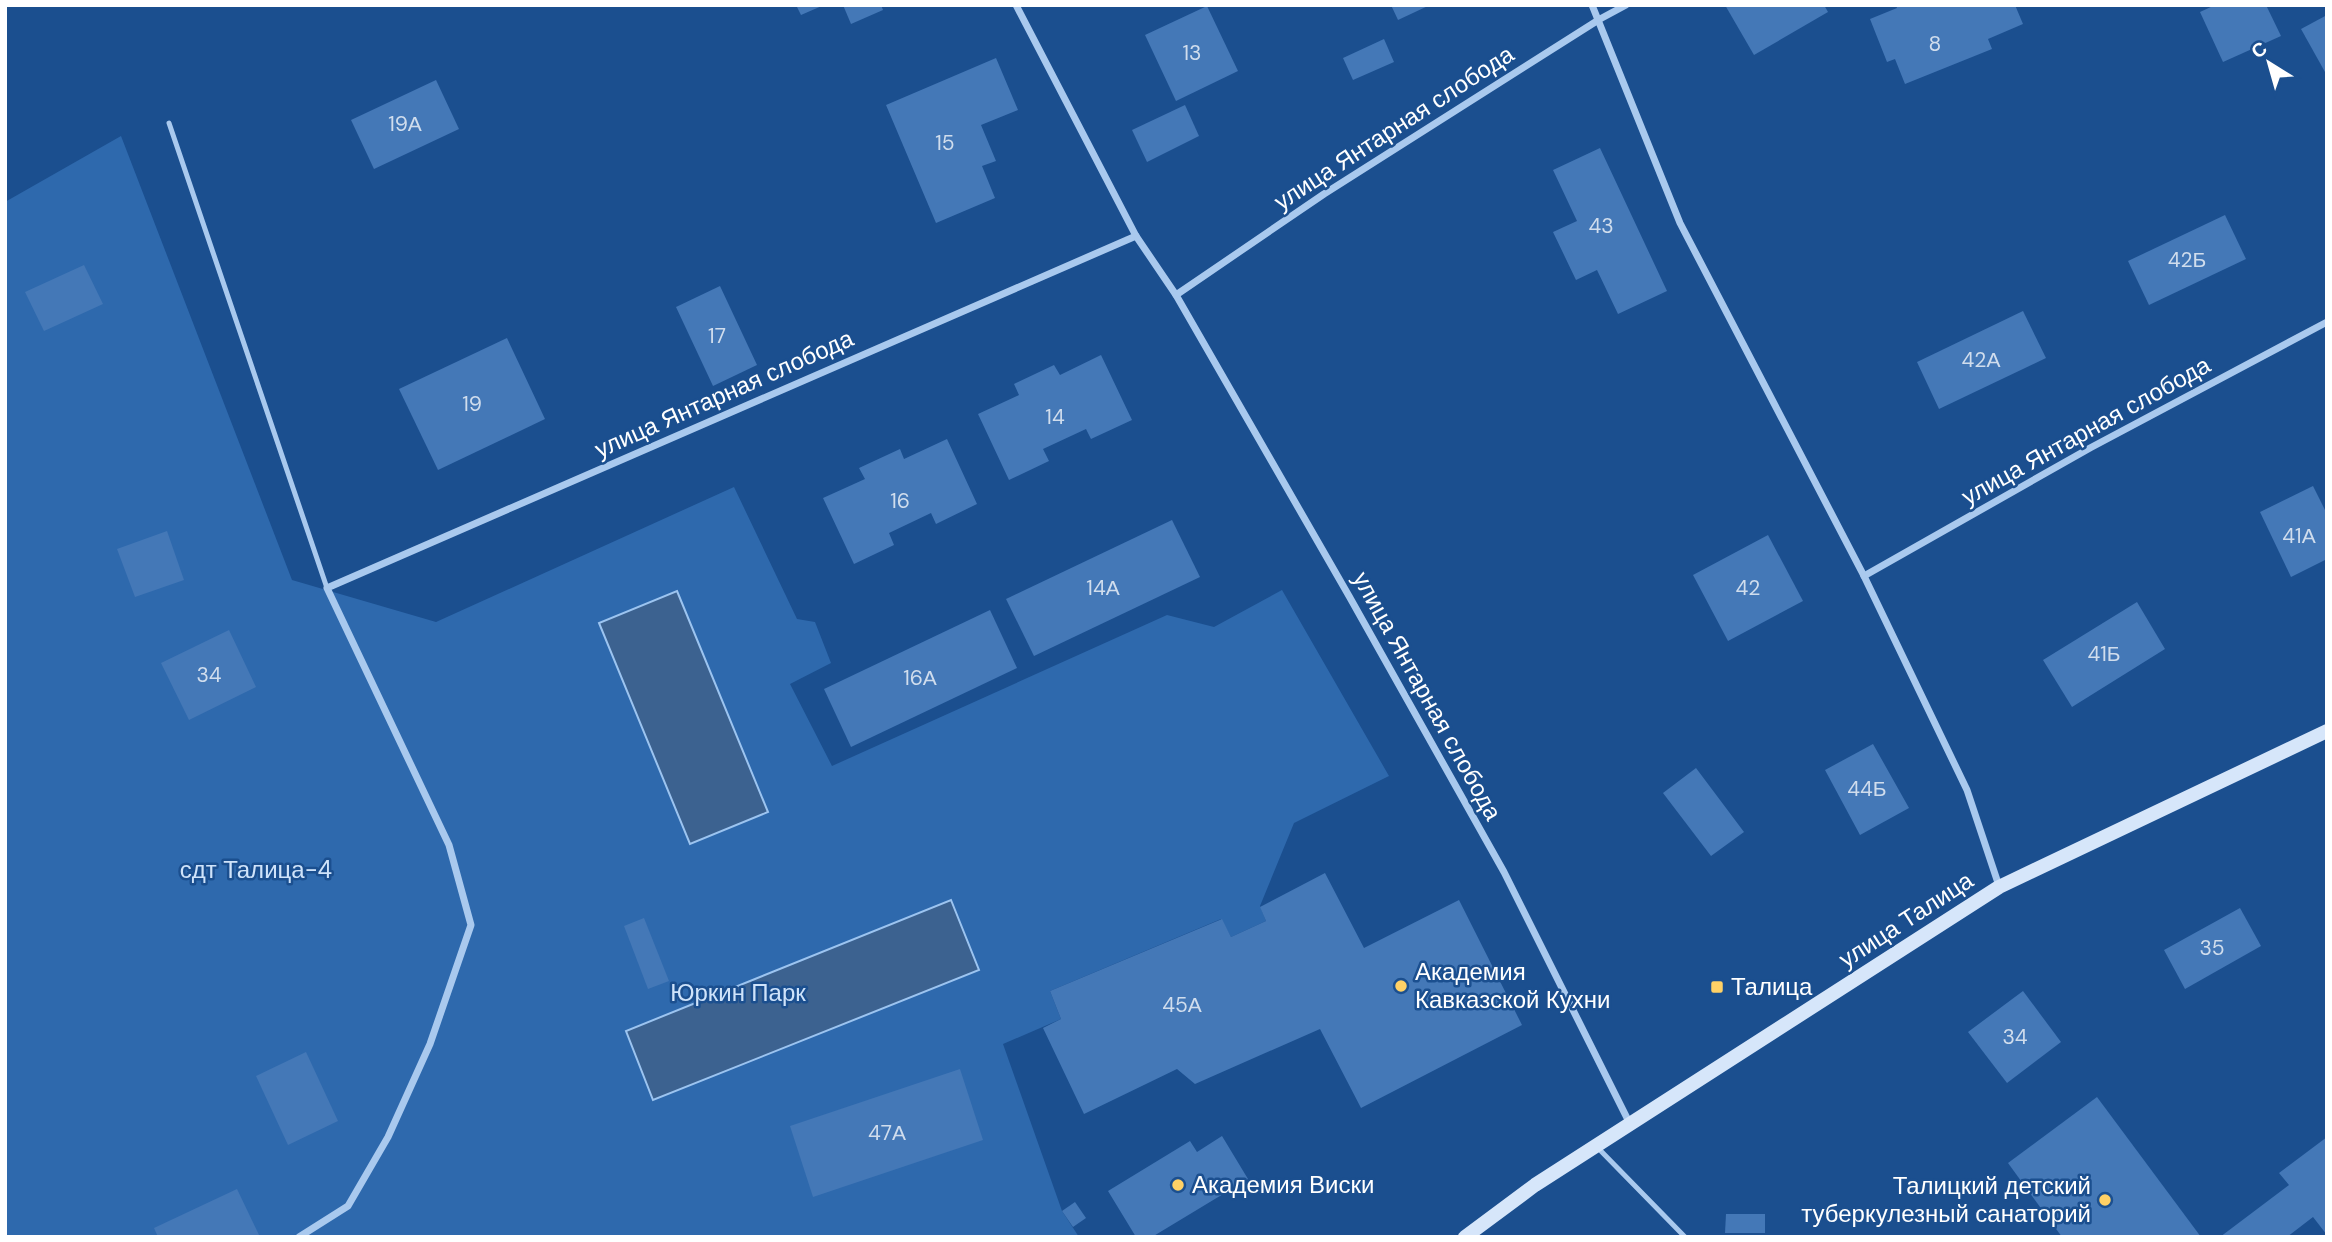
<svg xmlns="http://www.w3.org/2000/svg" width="2332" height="1242" font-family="'DM Sans',sans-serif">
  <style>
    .green { fill: #2e69ad }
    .water { fill: #3c6290; stroke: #9cc4f0; stroke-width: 2 }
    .building { fill: #4478b7 }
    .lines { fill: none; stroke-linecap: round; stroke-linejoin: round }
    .lane { stroke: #a9c9ee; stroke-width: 5 }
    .street { stroke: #a9c9ee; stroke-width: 7 }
    .secondary { stroke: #d6e6fa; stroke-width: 14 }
    .poi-dot { fill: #ffd166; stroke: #1b4f8f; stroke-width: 2.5 }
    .labels { text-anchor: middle; stroke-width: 5; stroke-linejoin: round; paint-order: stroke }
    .number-label { font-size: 21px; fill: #d0dded }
    .street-label { font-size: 24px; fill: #fff; stroke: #1b4f8f }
    .park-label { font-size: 24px; fill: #cfe3fa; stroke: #1b4f8f }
    .poi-label { font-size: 24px; fill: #fff; stroke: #1b4f8f; text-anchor: start }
  </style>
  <rect width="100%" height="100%" fill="#1b4f8f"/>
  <polygon class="green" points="121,136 292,580 436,622 734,487 797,619 815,622 831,663 790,684 832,766 1167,615 1214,627 1282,590 1389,776 1294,823 1260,906 1266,921 1231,937 1221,919 1050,991 1061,1019 1003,1044 1062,1211 1079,1237 5,1237 5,202"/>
  <g class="water">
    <polygon points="677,591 768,812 690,844 599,623"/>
    <polygon points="951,900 979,970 653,1100 626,1031"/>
  </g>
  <g class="building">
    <polygon points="796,5 824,5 801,15"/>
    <polygon points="843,5 881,5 883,10 851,24"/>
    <polygon points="1391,5 1430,5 1398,20"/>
    <polygon points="1725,5 1824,5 1828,12 1754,55"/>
    <polygon points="1896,5 2015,5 2023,24 1988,39 1992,49 1905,84 1895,59 1887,62 1870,19 1897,8"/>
    <polygon points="2215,5 2266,5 2281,36 2223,62 2200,12"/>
    <polygon points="1207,6 1238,71 1176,101 1145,35"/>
    <polygon points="2327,15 2327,71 2325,72 2301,29"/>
    <polygon points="1384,39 1394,62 1353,80 1343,58"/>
    <polygon points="996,58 1018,110 981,125 996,161 982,166 995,198 936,223 886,105"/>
    <polygon points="436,80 459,129 374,169 351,120"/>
    <polygon points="1185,105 1199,136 1147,162 1132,130"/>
    <polygon points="1600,148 1667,291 1618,314 1597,270 1576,280 1553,232 1577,221 1553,170"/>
    <polygon points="2225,215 2246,259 2149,305 2128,261"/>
    <polygon points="84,265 103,304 44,331 25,292"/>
    <polygon points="720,286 757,365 713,386 676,307"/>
    <polygon points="2023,311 2046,358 1939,409 1917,362"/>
    <polygon points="507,338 545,419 438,470 399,389"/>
    <polygon points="1101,355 1132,420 1091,439 1086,429 1043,449 1049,461 1009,480 978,414 1019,395 1014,384 1054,365 1060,375"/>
    <polygon points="947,439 977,504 936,524 931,513 889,533 894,545 854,564 823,498 865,479 859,468 900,449 904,459"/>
    <polygon points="2313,486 2327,514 2327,559 2291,577 2260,512"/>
    <polygon points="1172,520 1200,577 1034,656 1006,599"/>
    <polygon points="167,531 184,580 135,597 117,549"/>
    <polygon points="1768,535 1803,601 1728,641 1693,575"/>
    <polygon points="2137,602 2165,649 2072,707 2043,660"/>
    <polygon points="990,610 1017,668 851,747 824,689"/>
    <polygon points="229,630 256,687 189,720 161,663"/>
    <polygon points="1873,744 1909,808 1860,835 1825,770"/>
    <polygon points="1696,768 1744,832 1711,856 1663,793"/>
    <polygon points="1325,873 1364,948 1459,900 1522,1025 1361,1108 1320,1029 1195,1084 1177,1069 1084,1114 1043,1028 1061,1019 1050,991 1222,919 1231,937 1266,921 1260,907"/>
    <polygon points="2240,908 2261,946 2185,989 2164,950"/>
    <polygon points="644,918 669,981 648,989 624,926"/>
    <polygon points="2023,991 2061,1042 2007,1083 1968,1032"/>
    <polygon points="306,1052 338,1121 288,1145 256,1076"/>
    <polygon points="960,1069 983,1140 813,1197 790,1126"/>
    <polygon points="2097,1097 2201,1237 2062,1237 2008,1163"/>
    <polygon points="1222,1136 1248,1179 1152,1237 1136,1237 1108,1191 1190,1141 1197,1152"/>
    <polygon points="2327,1137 2327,1235 2313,1217 2287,1237 2220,1237 2289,1185 2279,1173"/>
    <polygon points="237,1189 260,1237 158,1237 154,1228"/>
    <polygon points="1075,1202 1086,1218 1073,1227 1062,1211"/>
    <polygon points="1726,1214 1765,1214 1765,1233 1725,1233"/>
  </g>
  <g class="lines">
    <g class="lane">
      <polyline points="169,123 327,588"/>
      <polyline points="1596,1146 1685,1237"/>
    </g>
    <g class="street">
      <polyline points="1016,5 1136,236 1176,295 1349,596 1504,872 1630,1124"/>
      <polyline points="1592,5 1680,223 1864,576 1967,790 1999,886"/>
      <polyline points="1176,295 1324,194 1600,19 1626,5"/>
      <polyline points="1864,576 2090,448 2327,322"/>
      <polyline points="299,1237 348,1206 388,1137 430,1044 471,925 449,845 327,588 1136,236"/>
    </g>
    <polyline class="secondary" points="1465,1237 1535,1185 1999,887 2327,731"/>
  </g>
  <g class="poi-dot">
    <circle cx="1401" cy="986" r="7"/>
    <rect x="1710" y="980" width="14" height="14" rx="3.5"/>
    <circle cx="1178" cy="1185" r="7"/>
    <circle cx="2105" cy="1200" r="7"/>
  </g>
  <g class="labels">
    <g class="number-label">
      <text x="1935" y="51">8</text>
      <text x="1192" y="60">13</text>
      <text x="405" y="131">19А</text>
      <text x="945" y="150">15</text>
      <text x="1601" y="233">43</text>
      <text x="2187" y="267">42Б</text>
      <text x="717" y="343">17</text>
      <text x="1981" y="367">42А</text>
      <text x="472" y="411">19</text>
      <text x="1055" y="424">14</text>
      <text x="900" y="508">16</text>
      <text x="2299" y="543">41А</text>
      <text x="1103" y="595">14А</text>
      <text x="1748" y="595">42</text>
      <text x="2104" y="661">41Б</text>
      <text x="209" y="682">34</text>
      <text x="920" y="685">16А</text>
      <text x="1867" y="796">44Б</text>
      <text x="2212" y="955">35</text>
      <text x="1182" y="1012">45А</text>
      <text x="2015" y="1044">34</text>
      <text x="887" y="1140">47А</text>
    </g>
    <g class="street-label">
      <text transform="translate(1394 128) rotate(-33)" y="8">улица Янтарная слобода</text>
      <text transform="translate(724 394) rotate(-24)" y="8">улица Янтарная слобода</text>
      <text transform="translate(2086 431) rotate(-29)" y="8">улица Янтарная слобода</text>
      <text transform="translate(1427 696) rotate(61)" y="8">улица Янтарная слобода</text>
      <text transform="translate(1906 920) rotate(-33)" y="8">улица Талица</text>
    </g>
    <g class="park-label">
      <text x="256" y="878">сдт Талица-4</text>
      <text x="738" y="1001">Юркин Парк</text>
    </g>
    <g class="poi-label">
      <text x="1415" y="980">Академия<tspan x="1415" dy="28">Кавказской Кухни</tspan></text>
      <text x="1731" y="995">Талица</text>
      <text x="1192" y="1193">Академия Виски</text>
      <text x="2091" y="1194" text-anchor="end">Талицкий детский<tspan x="2091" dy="28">туберкулезный санаторий</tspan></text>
    </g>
  </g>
  <rect width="2332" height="1242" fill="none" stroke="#ffffff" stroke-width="14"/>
  <g transform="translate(2269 63) rotate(323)" stroke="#1b4f8f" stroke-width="5" paint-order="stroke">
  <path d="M0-5L12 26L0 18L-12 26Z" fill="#ffffff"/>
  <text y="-10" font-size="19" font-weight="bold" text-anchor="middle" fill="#ffffff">С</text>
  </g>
</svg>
